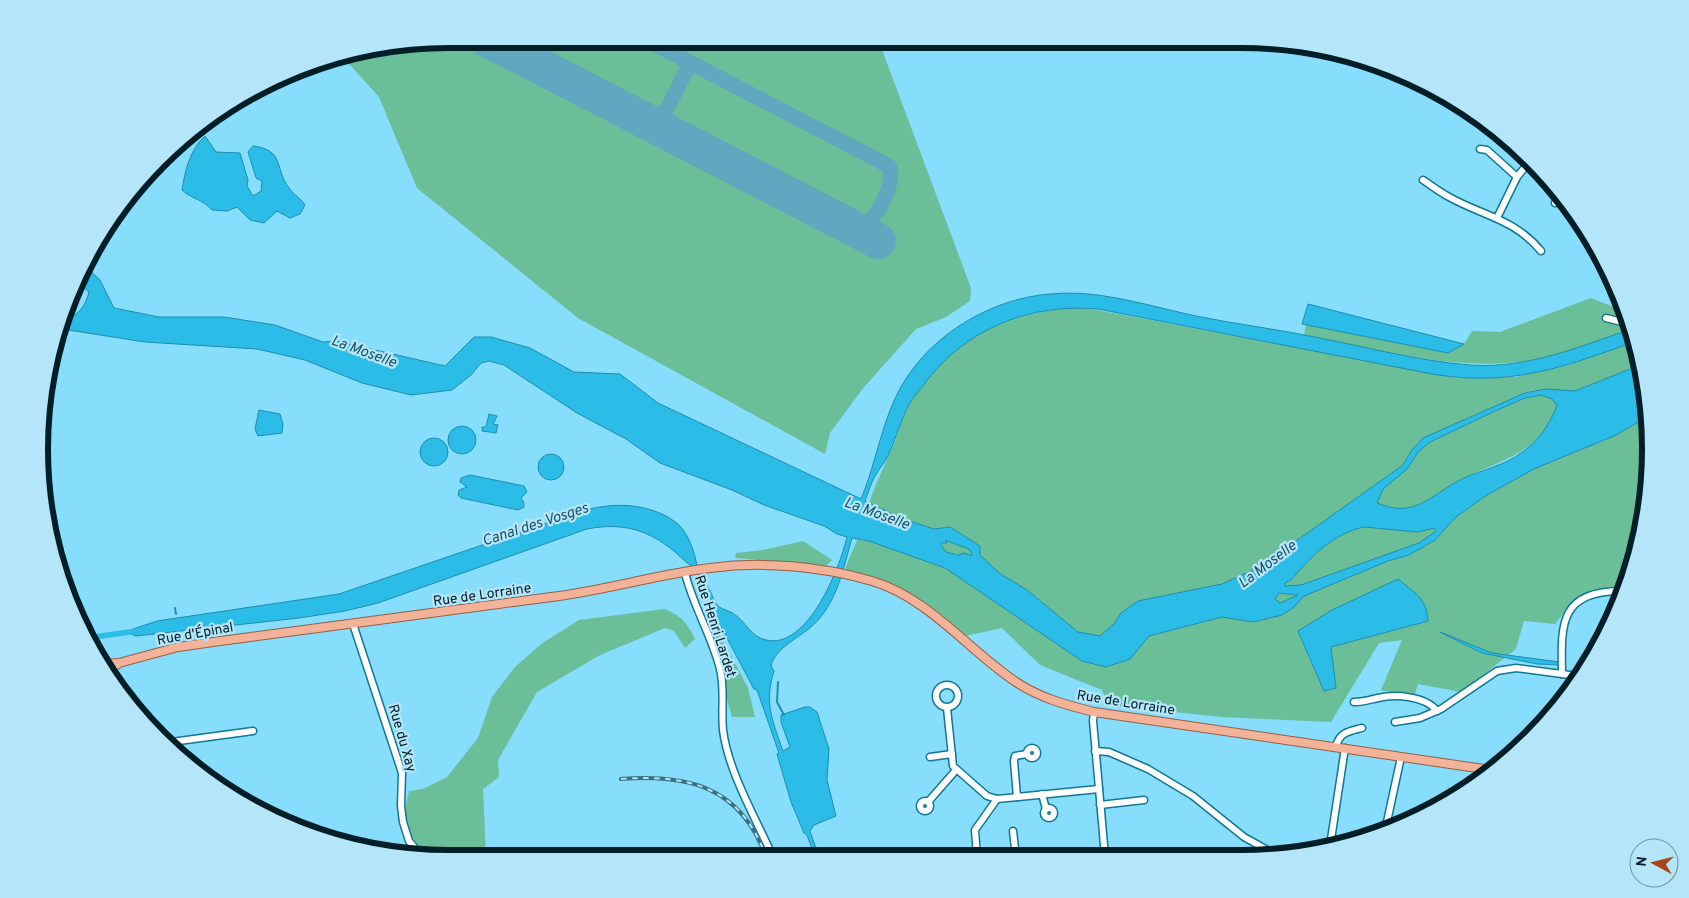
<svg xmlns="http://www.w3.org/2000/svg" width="1689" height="898" font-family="Overpass,sans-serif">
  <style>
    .green { fill: #6abe98; fill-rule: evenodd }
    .water { fill: #2bbde7; stroke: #1f8dad; fill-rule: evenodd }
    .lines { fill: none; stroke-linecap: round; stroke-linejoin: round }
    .stream { stroke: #1f8dad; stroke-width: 2 }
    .canal { stroke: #2bbde7; stroke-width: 5.5 }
    .taxiway { stroke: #60a7c0; stroke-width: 15 }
    .runway { stroke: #60a7c0; stroke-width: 36 }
    .minor-casing { stroke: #117793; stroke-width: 9 }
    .major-casing { stroke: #985e45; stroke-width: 10 }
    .minor { stroke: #fff; stroke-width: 6 }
    .major { stroke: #f2b399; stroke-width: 8 }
    .rail-casing { stroke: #3b7183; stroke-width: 4 }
    .rail { stroke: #b4e5f8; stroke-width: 2; stroke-dasharray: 5.5; stroke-linecap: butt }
    .labels { text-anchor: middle; stroke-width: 4.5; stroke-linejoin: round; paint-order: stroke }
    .street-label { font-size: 14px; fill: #021e27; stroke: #b4e5f8 }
    .water-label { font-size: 15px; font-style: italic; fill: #1b5364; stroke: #b4e5f8 }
    .rim { fill: none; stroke: #021e27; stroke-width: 6 }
  </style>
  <rect width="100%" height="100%" fill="#86ddfc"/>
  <g class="green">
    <polygon points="449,39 878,39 971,288 970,301 946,317 916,329 864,387 830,433 825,454 578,318 417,188 379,97 342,56"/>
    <path d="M1591,298l35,14 5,17c-27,9 -62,25 -90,30 -80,15 -159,-9 -237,-24l2,-10 142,28 16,-9 8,-13 28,1z"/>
    <path d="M1081,307l377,71 57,-1 50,-11 69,-24 6,23 -65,26 -30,-2 -20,4 -102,45 -11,12 -9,15 -145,103 -36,16 -84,17 -17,12 -7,11 -14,12 -22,-4 -51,-42 -28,-17 -19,-18v-9l-30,-19 -16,2 -31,-10 -34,-16c8,-23 18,-42 27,-64 4,-11 7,-25 13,-35 38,-66 100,-93 172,-97z"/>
    <path d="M1541,395l11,4 6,6c-18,48 -52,53 -94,73 -32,16 -48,42 -87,25l6,-14 24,-20 11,-17 12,-10 65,-31 30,-13z"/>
    <path d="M1647,417l2,59 -13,79 -12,33h-13l-39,14 -17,22 -31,-3 -8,28 -55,43 -43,-8 -4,13 -33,-7 21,-50 -23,3 -48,79 -110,-5 -112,-12 -7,-15 -62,-25 -38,-37 -37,8c-39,-38 -68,-53 -120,-67l12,-29 12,1 76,27 137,93 24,6 24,-8 19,-23 73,-19 31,5 41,-15 10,-11 84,-35 21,-6 26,-15 21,-23 31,-22 47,-26 82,-34zM1398,580l30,41 -98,26 6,40 -12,4 -26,-60 34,-21z"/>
    <path d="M1364,527l54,5 16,-4 2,3 -17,12 -118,42 -17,1 1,-3 6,-3c20,-23 41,-46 73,-53z"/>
    <polygon points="945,539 969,549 972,554 971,556 946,552 941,546"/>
    <polygon points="803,541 832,560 826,566 735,558 736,553 763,550"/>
    <polygon points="1279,593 1298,595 1280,603 1275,599"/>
    <path d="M664,609c17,6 23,14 31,30l-10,9 -11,-17 -9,-3 -65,27 -63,37 -39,68 1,17 -16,12 3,69h-55l-8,-5 -13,-19 -6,-20 5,-23 14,-2 24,-12 31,-39 14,-41 23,-30 26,-23 38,-24z"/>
    <polygon points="712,620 748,688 755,717 732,717 707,625"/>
  </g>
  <g class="water">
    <path d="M205,136l11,16 24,1 8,27 -1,6 6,10 8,-5 1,-10 -6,-3 -8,-26 5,-6c32,4 21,22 36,42 4,7 12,10 16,17l-5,9 -10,4 -13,-7 -13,12 -14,-3 -13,-13 -10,4 -15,-1c-11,-12 -19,-10 -30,-20 3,-19 8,-41 23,-54z"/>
    <path d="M87,268l13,12 14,28 45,9h65l51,8 48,17 13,-1 109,25 29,-29h17l39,11 44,24 46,2 38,29 203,96c18,-43 22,-91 51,-129 31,-42 85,-72 138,-76 48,-5 99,12 146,22 39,8 80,13 119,21 51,10 103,24 155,28 57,4 109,-18 161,-36l3,13c-73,26 -123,45 -202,32l-334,-65c-67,-6 -132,19 -173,74 -5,7 -12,14 -16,21 -8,16 -13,34 -20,50 -4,8 -9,14 -14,22 -4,7 -7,17 -10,25l38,18 31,10 16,-2 30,19v9l19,18 28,17 51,42 22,4 14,-12 7,-11 17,-12 84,-17 36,-16 145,-103 9,-15 11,-12 102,-45 20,-4 30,2 65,-26 7,31v21l-31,18 -82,34 -47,26 -31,22 -21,23 -26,15 -21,6 -84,35 -10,11 -12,8 -29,7 -31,-5 -73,19 -19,23 -24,8 -24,-6 -137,-93 -76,-27 -17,-3c-9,31 -15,66 -40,88 -13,12 -37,22 -41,40l3,5c-10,31 -2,49 9,80l7,-4 -9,-25v-7l24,-8h5l7,5 12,37 -2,31 9,36 -22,9 -4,6 9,26h-4l-8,-22 -3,-2 -13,-31 -14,-48 2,-1 -22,-63 -3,-1 -41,-77 3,-2c-7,-14 -13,-30 -22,-42 -2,-3 -5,-3 -8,-6 -30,-29 -57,-41 -99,-33l-209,74 -33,8 -46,7 -163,18 -5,-2 -1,-4 27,-9 182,-27 240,-82c30,-10 68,-10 95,9 14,9 21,32 23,45 2,8 10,19 14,27 2,4 4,11 7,13 3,3 12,5 16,8 12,8 17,23 32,26 42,10 74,-73 81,-103l-10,-3 -13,-8 -60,-21 -32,-15 -72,-27 -34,-24 -49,-26 -73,-48 -15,-4 -8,2 -10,12 -19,15 -41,5 -49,-12 -57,-23 -48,-11 -112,-7 -77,-12 -10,1c8,-17 24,-11 31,-39l-10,-8zM1541,395l11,4 5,6c-6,18 -19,37 -36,48 -16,12 -39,17 -57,25 -32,15 -48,42 -87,25l6,-14 24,-20 11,-17 12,-10 65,-31 30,-13zM1364,527l54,5 16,-4 2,3 -17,12 -118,42 -16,1v-3l6,-3c20,-23 41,-46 73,-53zM945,540l24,9 3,5 -1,2 -6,-3 -7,2 -12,-3 -5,-7v-2h6zM1279,593l19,2 -18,8 -5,-4z"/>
    <polygon points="1308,304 1464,344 1448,353 1302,324"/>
    <polygon points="259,410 280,414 283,424 282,433 258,436 255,429"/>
    <polygon points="489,414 497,416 493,424 498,425 496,433 482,431 482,427 486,427"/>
    <circle cx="462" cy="440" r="14"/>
    <circle cx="434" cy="452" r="14"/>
    <circle cx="551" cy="467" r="13"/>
    <polygon points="470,475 524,486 527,492 521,498 524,503 524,507 518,510 461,498 458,495 459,490 467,487 460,482 461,478"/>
    <path d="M1398,579c16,13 29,20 30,42l-97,26 5,41 -12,3 -26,-60 34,-21z"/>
    <polygon points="1440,632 1492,653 1559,662 1559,665 1537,664 1482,653"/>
  </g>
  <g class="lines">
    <g class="stream">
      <polyline points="175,608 176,614"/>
      <polyline points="778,682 777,702 784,715"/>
    </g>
    <polyline class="canal" points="87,638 137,631"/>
    <g class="taxiway">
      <path d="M645,39l244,127c7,12 -8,44 -18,53 -4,5 -11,7 -17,9"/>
      <polyline points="497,44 499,39"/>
      <polyline points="658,127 690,63"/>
    </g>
    <polyline class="runway" points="487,39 878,241"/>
    <g class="minor-casing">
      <g id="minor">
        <polyline points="1480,149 1487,150 1517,177"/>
        <path d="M1423,180c9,6 17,12 26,17 34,19 66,22 92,54"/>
        <polyline points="1555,203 1562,197"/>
        <polyline points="1497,218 1517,177 1530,161"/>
        <polyline points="1606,318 1630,324"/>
        <path d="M685,573c8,33 27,63 35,96 5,20 1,40 3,61 5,41 33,89 50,127"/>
        <polyline points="353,624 402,773 401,806 403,822 409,841 423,858"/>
        <path d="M1562,674c-1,-50 -3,-83 61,-83"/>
        <circle cx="947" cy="696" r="11"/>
        <path d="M1354,702c9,0 15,-2 24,-4 17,-4 48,-2 59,13"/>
        <polyline points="947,708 953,766 987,796 997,799 1099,789"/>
        <polyline points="1094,712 1093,721 1105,856"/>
        <polyline points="1395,722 1420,718 1441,709 1497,671 1516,668 1577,676"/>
        <polyline points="164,743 253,731"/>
        <path d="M1336,747c3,-15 14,-16 26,-19"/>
        <circle cx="1032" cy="753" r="5"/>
        <polyline points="1095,751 1109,752 1148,769 1193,796 1244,837 1278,856"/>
        <polyline points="930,757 952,754"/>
        <polyline points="1042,794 1046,809"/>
        <polyline points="1017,797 1014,761 1015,756 1027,754"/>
        <circle cx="925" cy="806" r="5"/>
        <polyline points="928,802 956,770"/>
        <polyline points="1100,805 1144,800"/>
        <circle cx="1049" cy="813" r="5"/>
        <polyline points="1013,831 1016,857"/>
        <polyline points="1385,831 1401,757"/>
        <polyline points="1330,846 1345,748"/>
        <polyline points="977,857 975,830 997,799"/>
      </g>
    </g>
    <g class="major-casing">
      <g id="major">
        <path d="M101,664l18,-1 59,-16 35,-5c115,-16 231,-30 346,-46 51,-7 101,-22 151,-28 53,-7 111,-2 162,13 57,17 96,69 144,101 24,16 50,23 78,30l397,58"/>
        <polyline points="106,673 119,663"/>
      </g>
    </g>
    <use href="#minor" class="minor"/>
    <use href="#major" class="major"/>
    <g class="rail-casing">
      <path id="rail" d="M621,779c68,-5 120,8 145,78"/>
    </g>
    <use href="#rail" class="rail"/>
  </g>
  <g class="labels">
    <g class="street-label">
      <text transform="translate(482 594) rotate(-8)" y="5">Rue de Lorraine</text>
      <text transform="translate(716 626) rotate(72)" y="5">Rue Henri Lardet</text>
      <text transform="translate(195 633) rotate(-10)" y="5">Rue d'Épinal</text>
      <text transform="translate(1126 702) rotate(9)" y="5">Rue de Lorraine</text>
      <text transform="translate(403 738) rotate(74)" y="5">Rue du Xay</text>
    </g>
    <g class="water-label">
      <text transform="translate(364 351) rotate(20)" y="5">La Moselle</text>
      <text transform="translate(877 513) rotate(20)" y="5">La Moselle</text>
      <text transform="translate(535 524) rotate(-18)" y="5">Canal des Vosges</text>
      <text transform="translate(1267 564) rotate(-37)" y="5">La Moselle</text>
    </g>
  </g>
  <path d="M0 0H1689V898H0ZM449 48H1241A401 401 0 0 1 1642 449V449A401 401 0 0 1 1241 850H449A401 401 0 0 1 48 449V449A401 401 0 0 1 449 48Z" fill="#b4e5f8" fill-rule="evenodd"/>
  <path class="rim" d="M449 48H1241A401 401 0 0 1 1642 449V449A401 401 0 0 1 1241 850H449A401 401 0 0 1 48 449V449A401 401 0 0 1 449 48Z"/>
  <g transform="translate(1654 863) rotate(277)"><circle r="24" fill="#b4e5f8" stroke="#6d95a4"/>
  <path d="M0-4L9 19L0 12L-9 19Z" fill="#aa4613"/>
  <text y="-8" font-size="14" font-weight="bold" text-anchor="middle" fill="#021e27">N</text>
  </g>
</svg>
